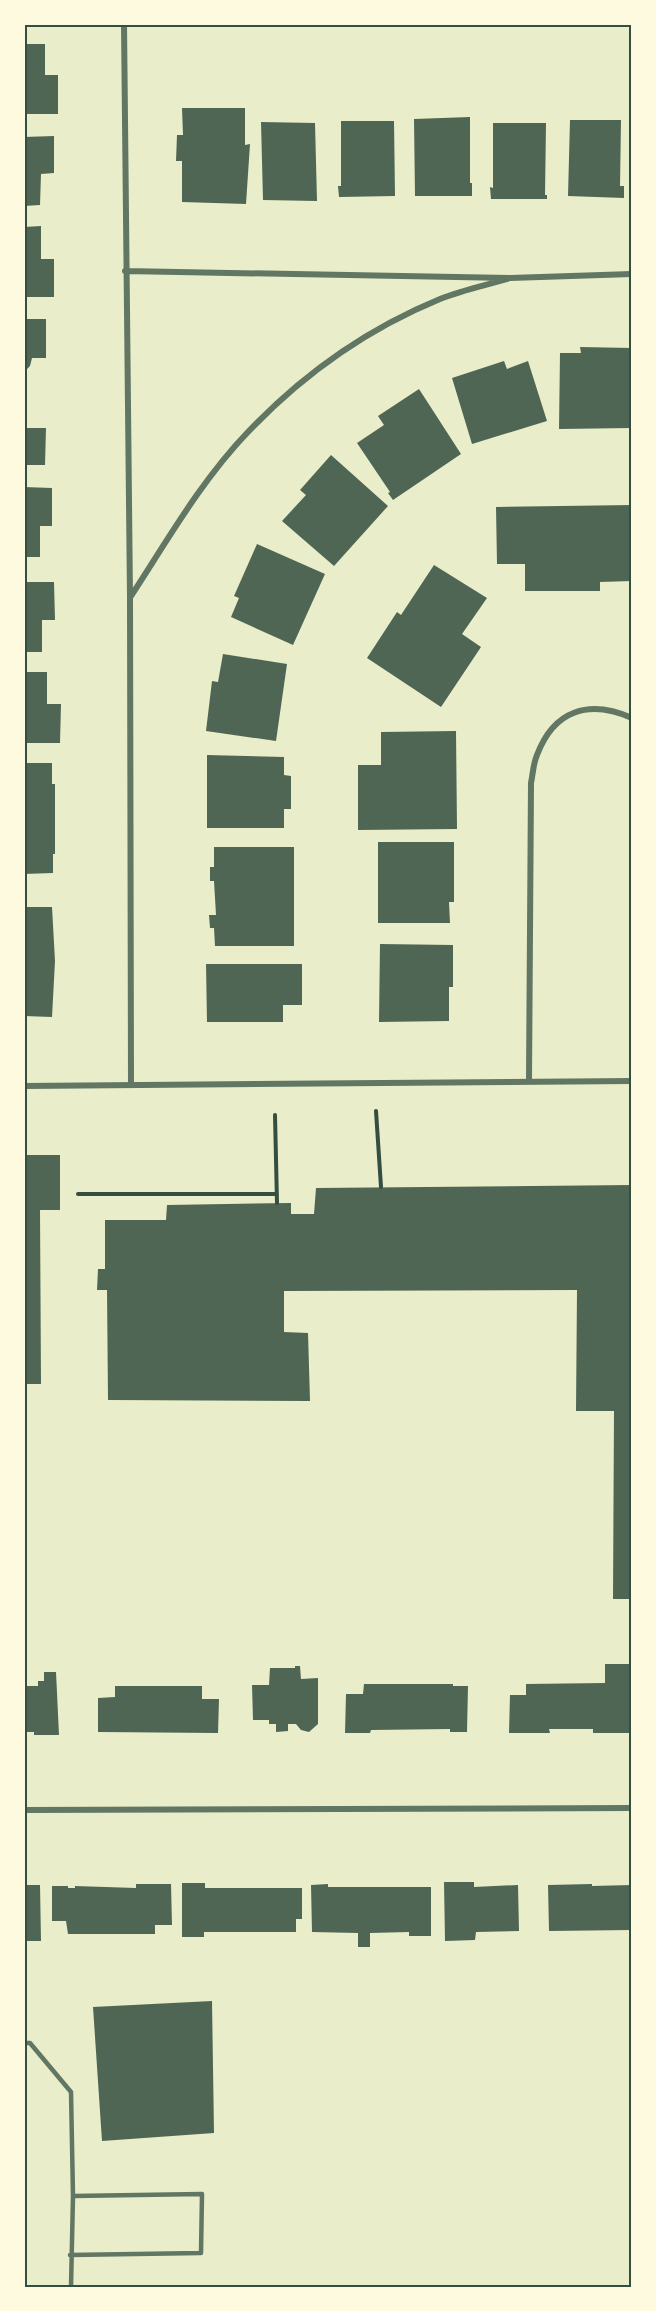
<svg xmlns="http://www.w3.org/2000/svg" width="656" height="2311" font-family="'Source Sans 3',sans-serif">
	<rect width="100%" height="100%" fill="#e9edc9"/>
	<path fill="#4f6655" d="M24 44H45V75H58V114H24Z
		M182 108H245V145L250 144 246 204 182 202V161H176L177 135H183Z
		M470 117V183H472V196H415L414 119Z
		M570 120H621L620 186H624V198L568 196Z
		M341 121H394L395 196 339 197 338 186H341Z
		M261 122 315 123 317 201 263 200Z
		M493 123H546L545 195H547V199H491L490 187 493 188Z
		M54 136V173L41 174 40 205 24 206V137Z
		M41 226V259H54V297H24V227Z
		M24 319H46V358H32L30 366 24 372Z
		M580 347 632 348V428L559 429 560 353H581Z
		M504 361 507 369 528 361 547 421 472 444 452 378Z
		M419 389 461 454 393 500 388 493 390 492 357 443 384 425 378 416Z
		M24 428H46L45 465H24Z
		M331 455 388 506 334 566 282 521 306 495 300 490Z
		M24 487 52 488V526H40V557H24Z
		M632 505V581L600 582V591H525V564H497L496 507Z
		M257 544 325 574 293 645 231 617 239 598 234 596Z
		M434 565 487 598 462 634 481 647 441 707 367 658 397 612 401 615Z
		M24 582H54L55 620H42V652H24Z
		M223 654 287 664 276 741 206 731 212 681 218 682Z
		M24 672H47V704H61L60 743H24Z
		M456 731 457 829 358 830V765H381V732Z
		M207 755 284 757V775L291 776V809H284V828H207Z
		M24 763H52V784H55V854H53V873L24 874Z
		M378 842H454V902H449L450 923H378Z
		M214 847H294V946H215L214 928H210L209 915H216L214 881H210V867H214Z
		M24 907H52L55 961 52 1017 24 1016Z
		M380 944 453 945V987H449V1021L379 1022Z
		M206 964H302V1005H283V1022H207Z
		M24 1155H60V1210H40L41 1384H24Z
		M632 1185V1599H613L614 1411H576L577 1290 284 1291V1332L308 1333 310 1401 108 1400 107 1290H97L98 1269H105V1220H166L167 1205 291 1203V1214H314L316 1188Z
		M605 1664H632V1733H593V1729H549L550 1733H509L510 1695H526V1684L605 1683Z
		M295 1666H300L301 1679 318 1678V1724L309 1732 301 1730 296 1724H288V1731L276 1732V1724H269V1720H253L252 1685H269L270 1668H295Z
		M44 1672H56L59 1735H34V1732H24V1686H38V1681H44Z
		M364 1684H453V1686H468L467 1732H450V1729L371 1730 370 1733H345L346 1694H363Z
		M115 1686H202V1699H219L218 1733 98 1732V1698L115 1697Z
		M444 1882H474V1887L518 1885 519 1931 476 1932 475 1940 445 1941Z
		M182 1883H205V1888H302V1919H296V1932H204V1937H182Z
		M136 1884H171L172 1925H155V1934H68L66 1921H52V1886H68V1888H75V1886L136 1888Z
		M328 1884V1887H431V1936H409V1932L370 1933V1947H358V1933L312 1932 311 1885Z
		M592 1884V1886L632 1885V1930L549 1931 548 1885Z
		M24 1885H40L41 1941H24Z
		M212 2001 214 2133 102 2141 93 2007Z"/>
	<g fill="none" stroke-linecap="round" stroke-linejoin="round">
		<path stroke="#344e41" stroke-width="4" d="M376 1111 381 1187
			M275 1115 277 1203
			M78 1194H277"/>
		<path stroke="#617663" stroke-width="4.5" d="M24 2043H30L71 2092 73 2196 71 2287
			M70 2255 201 2253 202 2194 73 2196"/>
		<path stroke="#617663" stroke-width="6" d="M124 24 130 597 131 1085
			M125 271 510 278 632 274
			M131 596C167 541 201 481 247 433 301 376 367 329 440 299 462 290 487 285 510 278
			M529 1080 531 783C533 774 533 764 537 755 554 710 589 699 632 718
			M24 1086 632 1081
			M24 1810 632 1808"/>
	</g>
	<rect width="656" height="2311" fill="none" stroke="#fefae0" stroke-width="51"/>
	<rect x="26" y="26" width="604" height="2260" fill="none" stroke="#344e41" stroke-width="2"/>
</svg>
